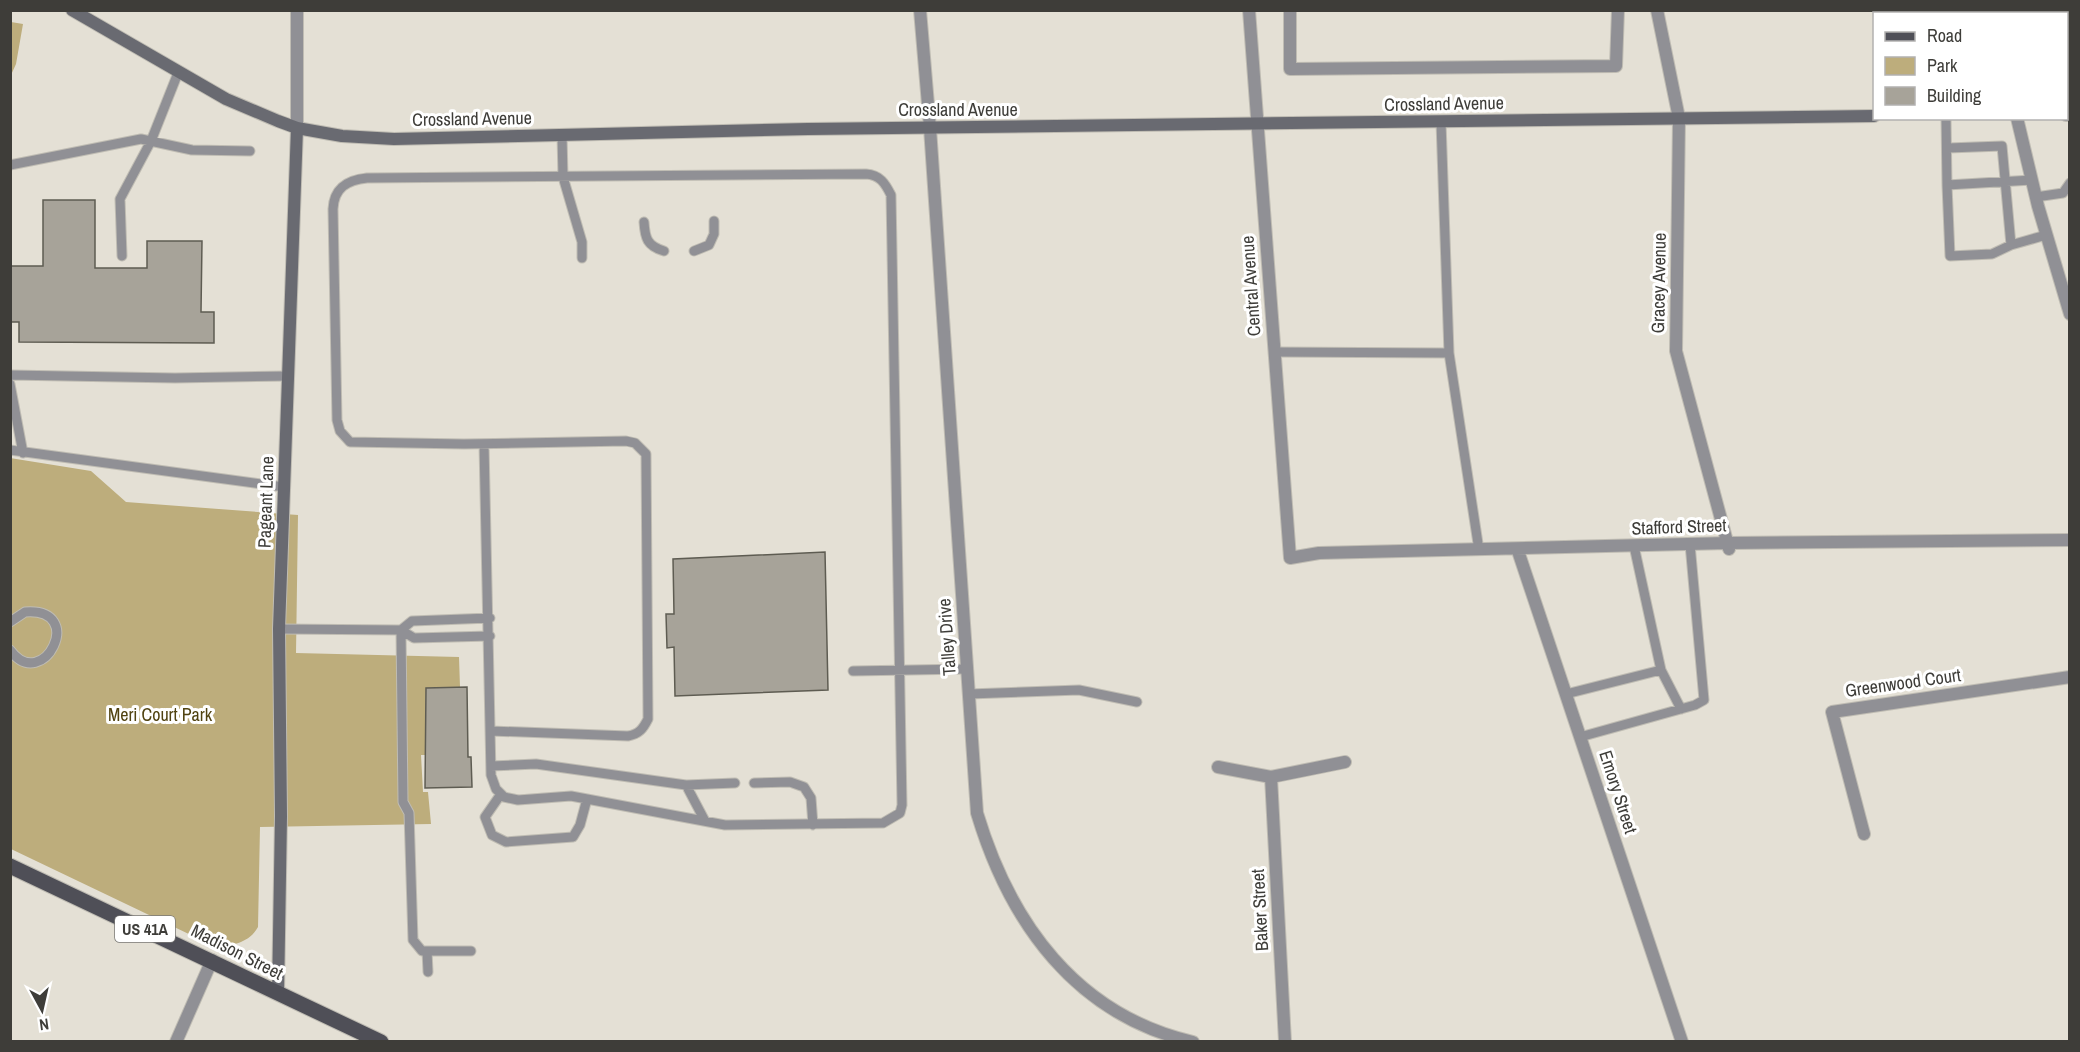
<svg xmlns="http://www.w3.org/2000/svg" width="2080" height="1052" font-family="'Archivo Narrow',sans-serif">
	<rect width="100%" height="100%" fill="#e4e0d5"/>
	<path fill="#bdad7c" d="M11 22 23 24 16 64 11 75Z
		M10 458 91 471 126 502 298 515 296 653 459 657 460 687 426 688 425 755H421L423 792H428L431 824 260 827 258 927C249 943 233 945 216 947L11 849Z"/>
	<path fill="#a7a399" stroke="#5e5c52" stroke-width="1.5" d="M43 200H95V268H147V241H202L201 312H214V343L19 342V322H10V266H43Z
		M825 552 828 690 675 696 674 647 667 648 666 614H674L673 559Z
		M467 687 468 757H471L472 787 425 788 426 688Z"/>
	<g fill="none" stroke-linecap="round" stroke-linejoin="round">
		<g stroke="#bfbcb3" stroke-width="11">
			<path id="service" d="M1946 118 1947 185 2032 180
				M1441 122 1449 353 1479 550
				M562 135 563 177 582 242V258
				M1948 148 2002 146 2011 245 2046 235
				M10 165 141 139 192 150 250 151
				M1947 185 1950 256 1992 254 2011 245
				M2036 197 2063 193 2070 183
				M644 222C645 238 647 246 664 251
				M694 251 709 245 714 234V221
				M122 256 120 199 151 141 178 73
				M1274 352 1449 353
				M10 375 175 378 288 376
				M10 384 23 453
				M484 444 491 775 496 789 504 797 518 800 571 796 725 825 883 823 900 813 902 805 891 195C885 183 880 175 866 174L367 178C347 180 334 188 333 209L337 420 340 431 350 442 464 444 626 441 635 443 646 454 648 719C643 729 639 734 628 736L491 731
				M10 450 284 487
				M10 622 25 612C88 607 43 695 10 650
				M279 629 401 630 414 638 490 636
				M401 630 403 802 409 813 413 940 422 951H471
				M401 630 412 621 490 618
				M1661 670 1681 709
				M853 671 967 669
				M969 694 1079 690 1137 702
				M1566 694 1661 670 1634 546
				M1580 737 1695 705 1704 700 1690 544
				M491 766 536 764 686 785 735 783
				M754 783 790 782 804 787 811 798 813 825
				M686 785 705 821
				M501 794 485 817 492 835 506 842 573 837 580 825 587 799
				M427 951 428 972"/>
		</g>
		<g stroke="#bfbcb3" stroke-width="14">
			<path id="minor" d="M297 10V128
				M1249 10 1290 558 1319 553 1728 543 2070 540
				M1290 10V69L1616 66 1618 10
				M1657 10 1679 118 1676 351 1729 549
				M930 128 977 813C1010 923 1076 1015 1193 1042
				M1519 554 1682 1042
				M1218 767 1271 777 1345 762
				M1271 777 1285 1042
				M1864 834 1832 712 2070 677
				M176 1042 212 960"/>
		</g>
		<g stroke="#bfbcb3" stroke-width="14">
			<path id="tertiary" d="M920 10 930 128
				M2017 118 2038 206 2070 314"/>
		</g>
		<g stroke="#bfbcb3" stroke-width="14">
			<path id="secondary" d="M72 10 226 99 278 121 297 128 342 136 394 139 808 129 1874 116
				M1990 10 1991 14
				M2066 115H2070
				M278 994 281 816 279 629 297 128"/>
		</g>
		<g stroke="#bfbcb3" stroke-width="17">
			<path id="primary" d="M10 866 381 1042"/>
		</g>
		<use href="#service" stroke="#909095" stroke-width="9"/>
		<use href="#minor" stroke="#909095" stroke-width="12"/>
		<use href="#tertiary" stroke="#909095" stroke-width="12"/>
		<use href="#secondary" stroke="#696a71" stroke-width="12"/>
		<use href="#primary" stroke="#4f4f57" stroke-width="15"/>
	</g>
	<g text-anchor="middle" stroke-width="6" stroke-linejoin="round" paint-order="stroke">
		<rect fill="#fff" stroke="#787774" stroke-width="1.5" x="115" y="916" width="60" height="26" rx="4.5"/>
		<g font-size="16" font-weight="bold" fill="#3e3d39">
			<text x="145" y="935">US 41A</text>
		</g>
		<g font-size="18" fill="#3e3d39" stroke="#fff">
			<text transform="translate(1444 104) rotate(-1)" y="6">Crossland Avenue</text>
			<text x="958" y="116">Crossland Avenue</text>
			<text transform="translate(472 119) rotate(-1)" y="6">Crossland Avenue</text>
			<text transform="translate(1659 283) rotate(-89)" y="6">Gracey Avenue</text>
			<text transform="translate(1251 286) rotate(-94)" y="6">Central Avenue</text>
			<text transform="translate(266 502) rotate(-88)" y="6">Pageant Lane</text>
			<text transform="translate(1679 527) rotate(-2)" y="6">Stafford Street</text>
			<text transform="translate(947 637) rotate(-94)" y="6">Talley Drive</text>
			<text transform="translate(1903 683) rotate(-8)" y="6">Greenwood Court</text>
			<text transform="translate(1618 792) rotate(72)" y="6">Emory Street</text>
			<text transform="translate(1260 910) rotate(-93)" y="6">Baker Street</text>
			<text transform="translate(237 952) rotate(27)" y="6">Madison Street</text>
		</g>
		<g font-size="18" fill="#504210" stroke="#fff">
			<text x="160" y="721">Meri Court Park</text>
		</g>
	</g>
	<rect width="2080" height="1052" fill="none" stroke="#3e3d39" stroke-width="24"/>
	<rect x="1873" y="12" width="195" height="108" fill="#ffffff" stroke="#b2b1b0" stroke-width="1.5"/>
	<rect x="1885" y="32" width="30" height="9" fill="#4f4f57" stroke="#b2b1b0" stroke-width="1.5"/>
	<text x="1927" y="42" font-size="18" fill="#3e3d39">Road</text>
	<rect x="1885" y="57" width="30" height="18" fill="#bdad7c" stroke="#b2b1b0" stroke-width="1.5"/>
	<text x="1927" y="72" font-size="18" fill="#3e3d39">Park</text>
	<rect x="1885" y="87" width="30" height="18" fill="#a7a399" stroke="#b2b1b0" stroke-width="1.5"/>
	<text x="1927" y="102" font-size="18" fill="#3e3d39">Building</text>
	<g transform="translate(42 1010) rotate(172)" stroke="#ffffff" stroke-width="4.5" paint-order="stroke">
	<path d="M0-4.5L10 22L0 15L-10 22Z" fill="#3e3d39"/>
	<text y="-9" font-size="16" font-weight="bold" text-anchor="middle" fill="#3e3d39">N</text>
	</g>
</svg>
